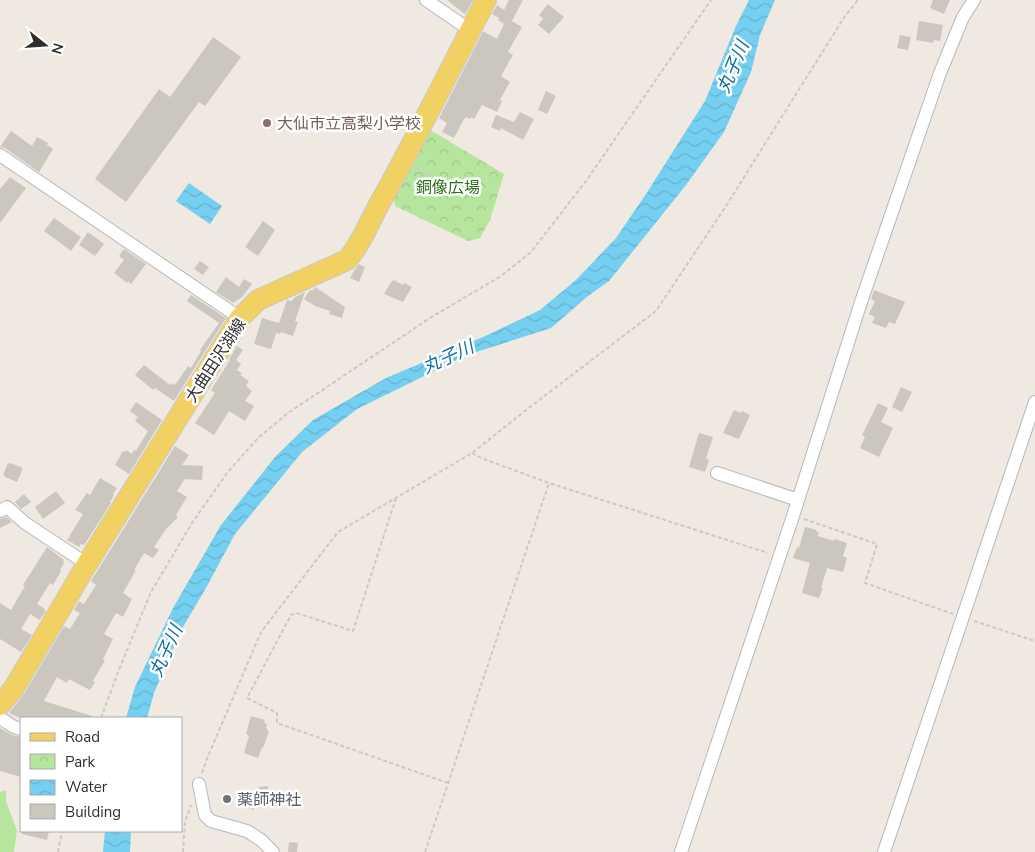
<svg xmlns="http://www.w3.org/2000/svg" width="1035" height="852" font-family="'Nunito Sans','Noto Sans JP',sans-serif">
	<defs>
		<pattern id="park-crowns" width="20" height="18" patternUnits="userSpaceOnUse" patternTransform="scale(1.25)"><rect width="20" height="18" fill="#b6e59e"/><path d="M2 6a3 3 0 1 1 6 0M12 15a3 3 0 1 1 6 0" fill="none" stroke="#9dc588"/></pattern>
		<pattern id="water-waves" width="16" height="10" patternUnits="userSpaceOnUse" patternTransform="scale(1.25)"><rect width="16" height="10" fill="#75cff0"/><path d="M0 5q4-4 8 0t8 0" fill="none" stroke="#66b2ce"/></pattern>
	</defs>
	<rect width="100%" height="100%" fill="#efe9e1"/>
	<path fill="#b6e59e" d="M6 790V801L17 831 14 852H0V792Z"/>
	<path fill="url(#park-crowns)" d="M432 131 504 174 490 220 480 238 468 241 395 206 394 199 425 133Z"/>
	<path fill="url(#water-waves)" d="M749 0H775L760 35 751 72 724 132 686 185 609 281 588 296 551 328 467 355 357 409 302 452 235 534 206 588 180 632 154 693 147 718H126L135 687 173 608 221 525 275 457 313 420 386 378 483 337 540 310 576 280 616 238 646 194 705 101 736 26Z
		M189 183 222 206 210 224 176 201Z
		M105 831H131L130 852H103Z"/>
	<path fill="#cbc7bf" d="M447 0H473L465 14Z
		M509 0H523L512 21 522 27 508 52 513 55 501 76 510 82 500 100 502 101 497 112 482 105 474 119 471 117 470 119 466 117 465 119H464L454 138 442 132 447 123 439 118 483 31 497 39 504 24 498 20 499 18 492 14 497 5 504 10Z
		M933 0H950L944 14 930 8Z
		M548 4 564 17 549 34 538 25 543 19 539 15Z
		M919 21 943 25 940 41 934 40 933 43 916 40Z
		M900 35 911 37 908 50 897 48Z
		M213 37 241 57 205 106 199 102 126 202 95 179 159 89 170 97Z
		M546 91 556 96 547 114 538 110Z
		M520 112 534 119 523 140 501 128 500 131 491 127 496 115 514 122Z
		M11 131 32 146 37 137 48 143 47 145 53 149 39 172 5 148 0 147Z
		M10 177 26 188 0 223V189Z
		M54 218 81 237 71 251 44 231Z
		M263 221 275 230 258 256 245 247Z
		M88 232 104 244 95 256 79 245Z
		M124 249 146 264 131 284 128 281 127 283 114 273 124 260 119 256Z
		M200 261 209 267 203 275 194 269Z
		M359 264 365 267 359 282 350 278 355 269Z
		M226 277 239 287 244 279 252 284 242 297 233 303 216 292Z
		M394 280 403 285 404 283 412 287 403 302 384 294 392 281H393Z
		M315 287 345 307 342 318 329 314 330 311 315 306 304 299 310 290 312 291Z
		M874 290 905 302 895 324 889 322 886 328 872 323 875 317 869 314 875 301 871 299Z
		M305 292 295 321 298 322 293 336 281 332 280 334 276 333 271 349 254 344 262 318 279 323 287 300 292 301 295 297Z
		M191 295 226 318 174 401 155 388 153 390 135 375 144 365 170 385 171 383 175 385 188 366 191 368 201 351 200 350 219 323 187 301Z
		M237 346 243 350 236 360 241 364 237 370 242 373 240 375 249 381 246 386 252 391 245 401 254 406 245 421 229 411 214 435 195 423 215 393 211 390 230 360 229 359Z
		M901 387 912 392 902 412 892 407Z
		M136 402 162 420 129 474 115 465 123 451 125 452 126 450 132 454 134 450 136 451 148 431 135 421 138 417 130 411Z
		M878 403 888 408 881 422 893 428 879 457 860 448 865 437 862 435Z
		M734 410 741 413 742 411 750 415 739 439 723 433Z
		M699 433 713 437 706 458 709 460 705 472 689 467Z
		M175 446 189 455 182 465 203 466 202 480 185 479 177 491 187 497 176 515 178 517 166 529 154 547 159 550 153 558 144 553 134 570H136L123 593 132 599 123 617 116 613 104 634 113 639 103 659 105 660 93 681 95 682 90 690 69 679 67 683 57 677 44 701 92 716V718H20L9 713 24 694 64 626 70 629 80 613 74 610 79 601 84 604 96 585 91 581Z
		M8 463 10 464 11 463 23 468 17 482 5 477V476L3 475Z
		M100 478 117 488 113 494 114 495 110 502 111 503 86 542 84 545 81 544 79 547 67 540 83 514 75 510 87 493 90 495Z
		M56 491 65 503 43 519 35 507Z
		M24 494 31 502 21 509 15 502Z
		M6 517 12 522 0 528V519Z
		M805 527 817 530 816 532H819L818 536 834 541 835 539 847 543 843 556 847 558 843 572 827 568 821 588H823L819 598 802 593 810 563 793 558 797 547 799 548Z
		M47 547 64 560 63 562 64 563 60 570 61 571 53 585 50 583 37 604 45 609 44 610 46 611 41 618 40 620 30 614 21 629 32 635 21 652 0 639V603L11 610 25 586 23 585Z
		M251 716 265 720 264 723 267 724 266 728H267V730L269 731 263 748 262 747 258 758 244 753 249 736 246 734Z
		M0 728 12 735 21 737V777L0 771Z
		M268 786 269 799H259V787Z
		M243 792 258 797 254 810 239 805Z
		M22 831H49L47 840 22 834Z
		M289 842 298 843 297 852H288Z"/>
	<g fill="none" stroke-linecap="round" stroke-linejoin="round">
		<g stroke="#b4b7c1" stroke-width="14">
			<path id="minor" d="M426 0 470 30
				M0 155 240 318
				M717 473 798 500
				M0 511 7 507 25 523 87 564
				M0 718 14 727 21 729
				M199 784 205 815 211 821 247 831 261 840 273 852
				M681 852 793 516 861 302 940 73 963 17 974 0
				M884 852 1035 402"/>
		</g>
		<g stroke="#c9c9c9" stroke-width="22">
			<path id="primary" d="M0 705 14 688 87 564 240 318 258 300 347 260C362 243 370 220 381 201 418 135 451 67 486 0"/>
		</g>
		<path stroke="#c9c9c9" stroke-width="2" stroke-dasharray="4 2.5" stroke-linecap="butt" d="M416 168 453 188
			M472 453 481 458 549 483 768 553
			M396 498 353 631 296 613 291 615 247 698 277 713V723L448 783
			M804 519 877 544 865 583 953 614
			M974 621 1035 641
			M101 718 118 672 151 592 192 523 227 473 258 438 288 413 430 318 501 276 531 252 586 181 711 0
			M202 773 206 761 261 632 338 532 472 453 530 407 656 311 726 206 845 16 858 0
			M58 852 62 831
			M183 852 185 822 191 805
			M425 852 549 483"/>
		<use href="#minor" stroke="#fff" stroke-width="12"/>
		<use href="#primary" stroke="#f2d163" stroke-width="20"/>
	</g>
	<circle fill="#8d6e63" stroke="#fff" stroke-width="2" cx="267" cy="123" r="5"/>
	<circle fill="#6b7280" stroke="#fff" stroke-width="2" cx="227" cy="799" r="5"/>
	<g text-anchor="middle" stroke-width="5" stroke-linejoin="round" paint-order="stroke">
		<g font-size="16" fill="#785e54" stroke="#fff" text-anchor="start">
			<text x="277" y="129">大仙市立高梨小学校</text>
		</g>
		<g font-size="16" fill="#2c6e1b" stroke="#fff">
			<text x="448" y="193">銅像広場</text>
		</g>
		<g font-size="16" fill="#2e2e2e" stroke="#fff">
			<text transform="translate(215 360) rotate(-57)" y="6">大曲田沢湖線</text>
		</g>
		<g font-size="16" fill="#5b616d" stroke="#fff" text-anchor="start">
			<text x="237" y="805">薬師神社</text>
		</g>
		<g font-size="18" font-style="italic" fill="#0d6fa3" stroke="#fff">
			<text transform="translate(733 67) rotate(-67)" y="6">丸子川</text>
			<text transform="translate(448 357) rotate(-25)" y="6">丸子川</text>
			<text transform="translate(166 651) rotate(-66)" y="6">丸子川</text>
		</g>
	</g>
	<rect x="20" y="717" width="162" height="115" fill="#ffffff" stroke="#ababab"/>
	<rect x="30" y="733" width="25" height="8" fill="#f2d163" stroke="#ababab"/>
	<text x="65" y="742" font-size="15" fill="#2e2e2e">Road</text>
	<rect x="30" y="754" width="25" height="15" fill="url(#park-crowns)" stroke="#ababab"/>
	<text x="65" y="767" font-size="15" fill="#2e2e2e">Park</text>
	<rect x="30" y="780" width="25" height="15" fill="url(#water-waves)" stroke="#ababab"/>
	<text x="65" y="792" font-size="15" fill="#2e2e2e">Water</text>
	<rect x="30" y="804" width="25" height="15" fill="#cbc7bf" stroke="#ababab"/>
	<text x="65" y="817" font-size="15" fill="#2e2e2e">Building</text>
	<g transform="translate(45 45) rotate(107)" stroke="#ffffff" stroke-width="4" paint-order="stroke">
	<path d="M0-4L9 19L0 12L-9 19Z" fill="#2e2e2e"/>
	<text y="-8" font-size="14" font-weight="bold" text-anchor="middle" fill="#2e2e2e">N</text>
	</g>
</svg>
